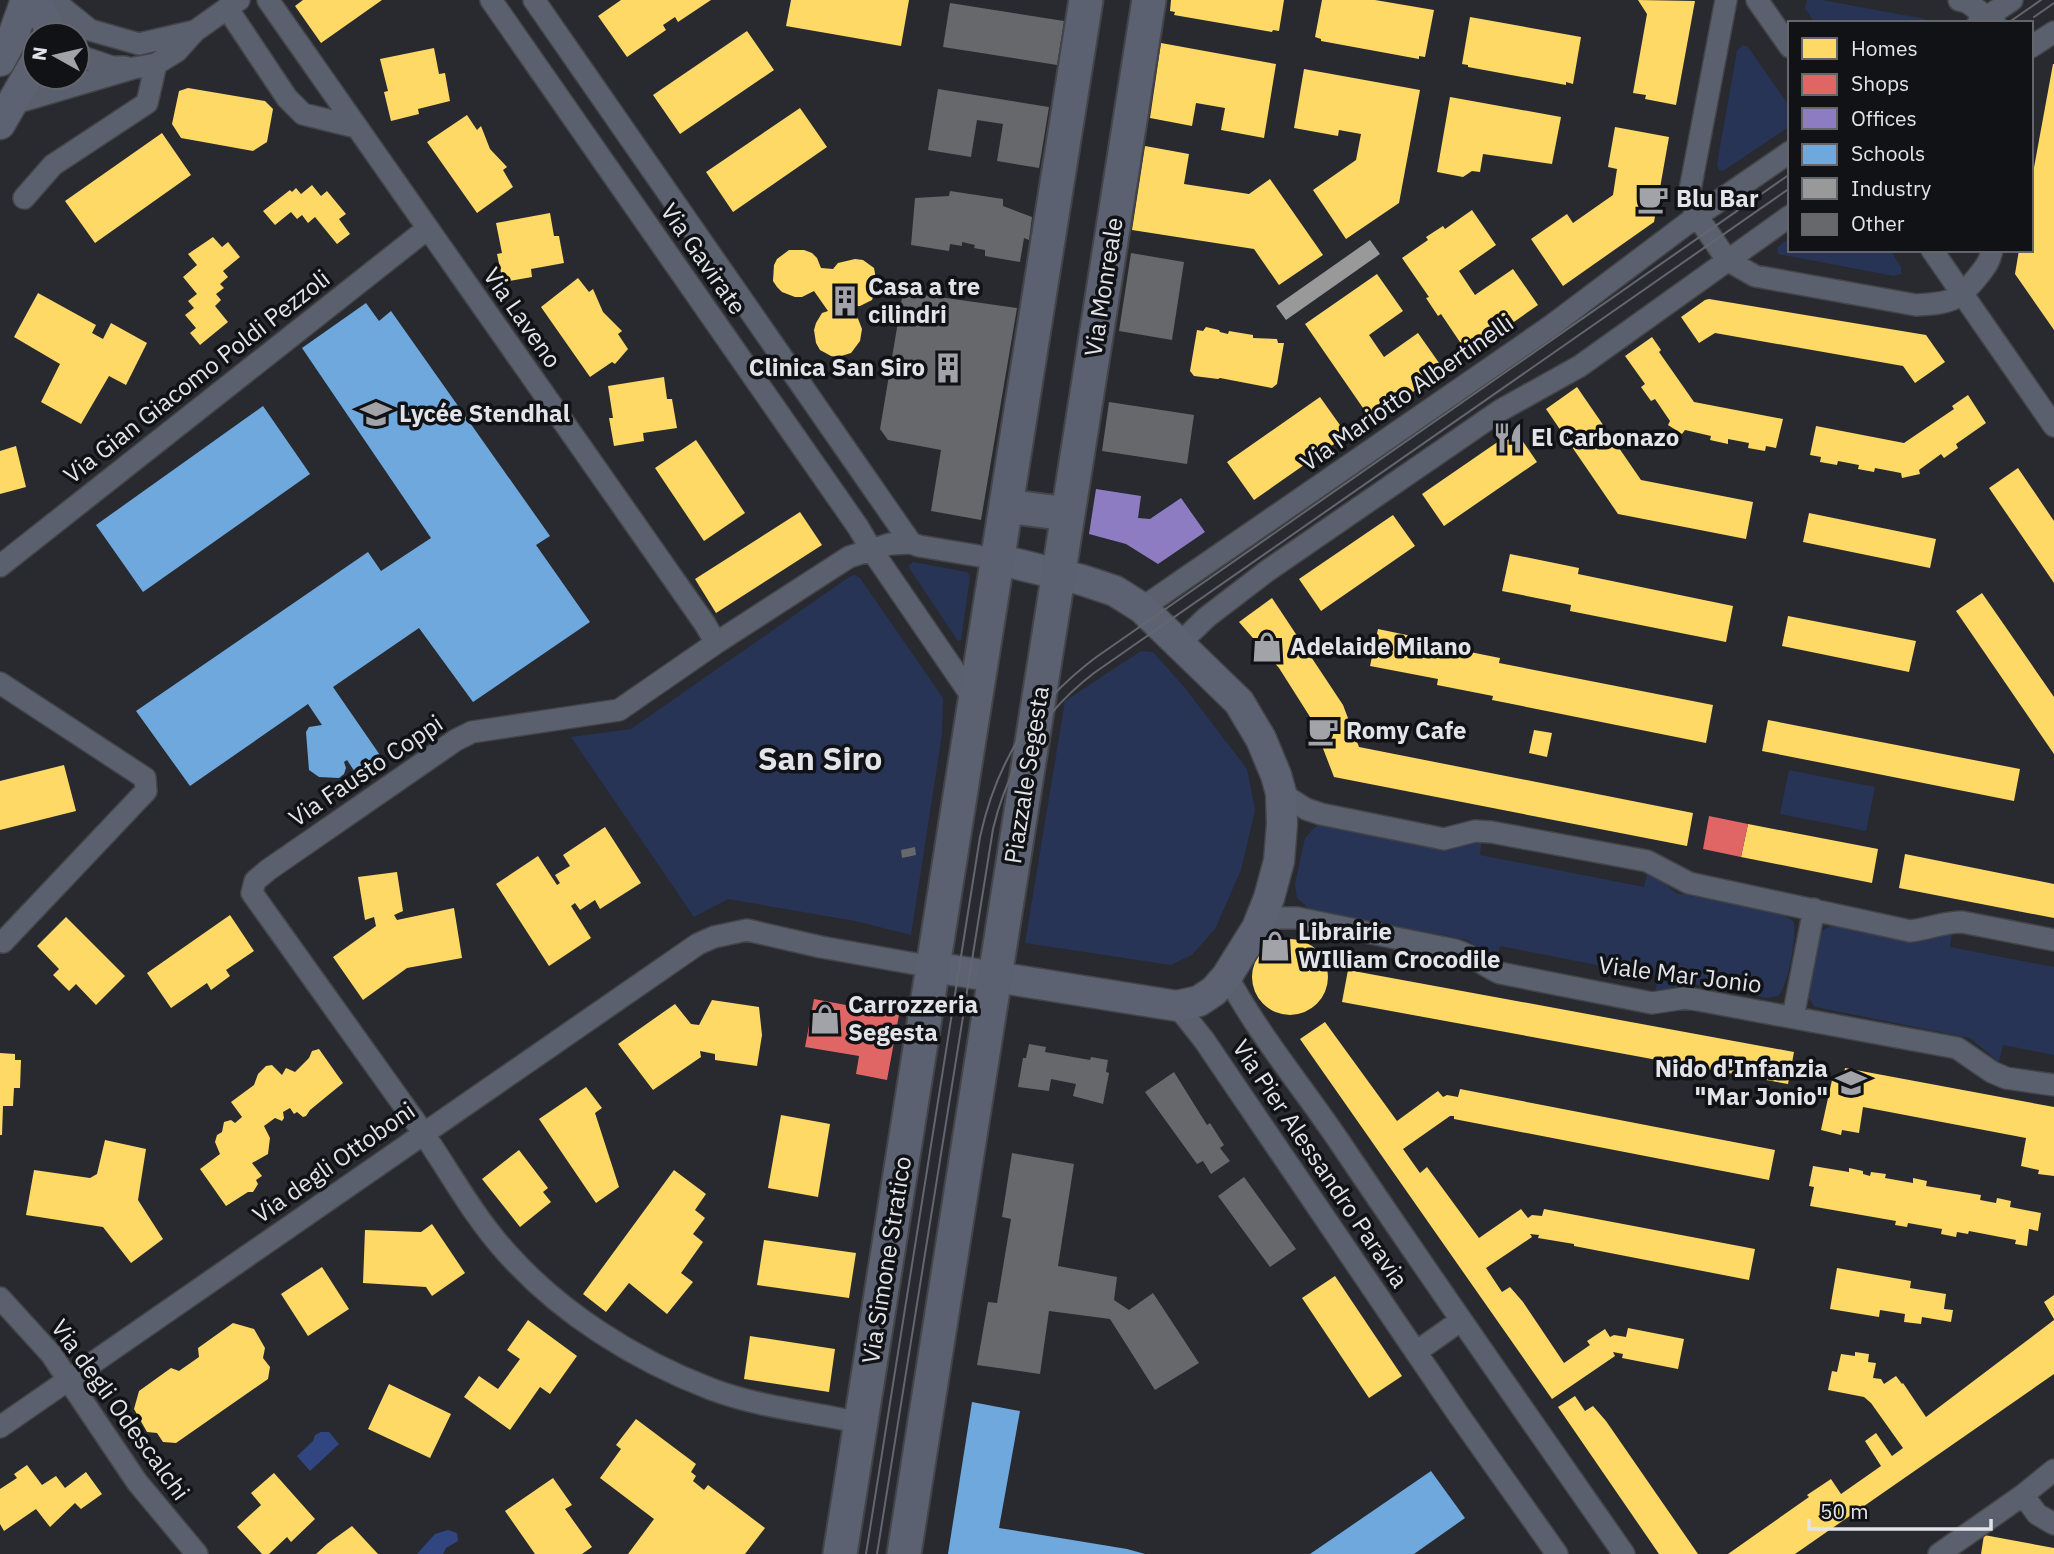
<svg xmlns="http://www.w3.org/2000/svg" width="2054" height="1554" font-family="'IBM Plex Sans',sans-serif">
	<rect width="100%" height="100%" fill="#282a2f"/>
	<path fill="#273455" d="M1807 0H1822L1925 19 1929 23H1815L1805 8Z
		M1742 45 1748 47 1790 107V126L1723 171 1719 170 1717 164 1737 51Z
		M1790 237V250H1890L1901 267V274L1894 276 1778 254 1777 248Z
		M913 562 967 572 970 577 961 640 958 641 908 566Z
		M855 575 860 578 943 698 942 734 911 935 855 921 728 899 694 917 571 737 631 729 849 577Z
		M1141 651 1153 652 1185 688 1247 769 1255 810 1241 870 1215 929 1192 955 1171 965 1025 943 1065 701Z
		M1789 770 1875 787 1866 831 1780 814Z
		M1319 825 1482 837 1480 855 1644 887 1648 870 1676 893 1782 914 1793 921C1798 932 1788 988 1778 996L1767 998 1689 983 1655 993 1658 977 1500 946 1496 963 1468 940 1309 909 1297 898 1295 884 1305 838 1313 829Z
		M1832 925 1919 941 1952 930 1950 947 2054 967V1055L2003 1045 1999 1062 1970 1038 1815 1007 1808 997 1817 938 1820 932Z"/>
	<path fill="#314581" d="M321 1432H329L339 1444 310 1471 297 1456 313 1441 315 1435Z
		M448 1530 457 1533 458 1541 446 1548 443 1554H417L435 1534Z"/>
	<path fill="#ffd966" d="M303 0H382L321 43 295 6Z
		M621 0H711L678 22 675 17 663 25 666 30 627 57 598 16Z
		M791 0H909L901 46 786 26Z
		M1171 0H1284L1279 31 1273 30 1272 32 1174 15 1175 12 1170 11Z
		M1322 0H1375L1434 10 1425 57 1419 56V59L1321 41V39L1315 37Z
		M1638 0 1695 1 1676 105 1645 99 1646 95 1633 93 1647 14Z
		M1470 17 1581 37 1573 84 1566 82V85L1468 67V65L1462 64Z
		M747 31 774 70 680 134 653 95Z
		M1161 43 1276 64 1264 138 1221 130 1225 108 1196 103 1192 126 1150 118Z
		M434 48 439 74 445 73 450 101 418 109 419 114 391 121 384 92 388 91 380 59Z
		M2053 64H2054V330L2015 274 2019 250H2031V184Z
		M1304 69 1420 90 1399 203 1346 239 1313 190 1356 160 1361 134 1339 130 1338 136 1294 128Z
		M188 88 265 101 273 109 267 142 253 151 181 138 172 124 179 91Z
		M1450 97 1561 117 1552 164 1483 154 1480 172 1472 171 1463 177 1437 172Z
		M800 108 827 147 733 212 706 172Z
		M467 115 477 130 481 126 490 149 507 167 503 170 513 187 477 213 427 142Z
		M1615 127 1669 137 1654 222 1563 286 1531 239 1567 214 1573 223 1613 195 1617 169 1608 167Z
		M162 133 191 175 95 243 65 201Z
		M1145 146 1189 154 1184 184 1249 194 1270 179 1323 255 1279 285 1254 249 1132 230Z
		M312 185 321 196 327 191 346 214 339 219 350 234 337 244 315 217 308 223 302 215 297 219 291 212 275 225 263 211 290 190 292 192 296 188 301 194Z
		M1472 210 1496 245 1459 271 1475 295 1513 269 1538 305 1468 354 1441 314 1438 316 1426 298 1429 297 1402 258 1428 240 1426 237 1443 226 1445 229Z
		M550 213 554 236H559L564 263 531 269 532 277 503 282 497 254 502 253 496 223Z
		M213 237 222 247 228 242 240 257 223 271 228 277 220 284 224 288 216 294 221 300 215 306 228 322 200 345 190 333 196 328 185 315 194 308 188 301 197 294 183 277 197 265 188 254Z
		M789 250H804L812 253 817 258 821 268 833 269 838 263 855 259 863 260 874 268 877 285 872 300 860 306 846 307V309L857 316 862 329 860 341 851 353 838 357 831 356 820 350 816 343 814 330 816 323 822 313 828 311 814 291 802 297H795L782 292 777 287 773 281 774 265 777 259Z
		M1377 274 1403 311 1369 335 1384 357 1418 333 1444 370 1372 421 1305 324Z
		M578 278 589 292 593 289 603 312 622 331 618 334 628 349 615 364 612 362 590 377 541 307Z
		M38 293 96 325 92 333 103 339 111 323 147 343 126 385 109 376 81 424 41 402 60 364 14 337Z
		M1709 299 1926 335 1945 362 1915 383 1903 366 1715 333 1699 343 1681 317 1705 300Z
		M1206 327 1219 330 1220 332 1228 334 1229 331 1253 335V338L1277 339 1278 343H1284L1277 384 1272 388 1220 378 1218 379 1194 376 1190 371 1197 330 1203 331Z
		M1652 337 1661 350 1659 352 1694 402 1783 419 1776 448 1766 446 1765 451 1748 448 1749 443 1728 439V444L1710 440 1711 436 1685 430 1682 434 1668 425 1670 421 1655 399 1651 401 1641 387 1645 384 1625 356Z
		M664 377 667 399H672L677 428 643 433 644 441 614 446 609 418H613L608 386Z
		M1577 387 1641 480 1753 502 1746 539 1618 514 1546 409Z
		M1968 395 1986 423 1956 444 1958 448 1944 458 1941 454 1919 470 1920 474 1902 478 1901 473 1875 468 1874 472 1858 469 1859 465 1838 461 1837 465 1820 462 1821 457 1810 455 1816 426 1904 443 1954 409 1952 406Z
		M1320 397 1347 435 1254 500 1227 462Z
		M1515 430 1537 462 1444 526 1422 494Z
		M696 440 745 513 704 541 655 468Z
		M16 446 26 487 0 494V451Z
		M2018 468 2054 521V583L1989 488Z
		M800 512 822 545 716 613 695 579Z
		M1809 513 1936 539 1930 568 1803 542Z
		M1393 515 1415 546 1321 611 1299 579Z
		M1510 554 1579 568 1578 574 1733 606 1726 642 1570 611 1571 605 1502 591Z
		M1982 593 2054 697V754L1956 611Z
		M1272 598 1343 705 1359 747 1693 813 1687 846 1334 777 1312 720 1279 668 1239 622Z
		M1788 616 1916 641 1909 672 1782 646Z
		M1378 629 1445 643V647L1500 658 1499 663 1713 705 1706 743 1492 700 1493 696 1437 685 1438 679 1370 666Z
		M1768 720 2020 769 2014 801 1762 751Z
		M1534 730 1552 733 1547 757 1529 753Z
		M64 765 76 811 0 830V781Z
		M1748 824 1878 849 1872 883 1741 857Z
		M605 827 641 883 600 909 595 900 580 910 575 903 571 906 591 938 549 966 496 884 538 856 557 885 560 883 555 875 570 866 563 855Z
		M1905 854 2054 884V918L1899 888Z
		M397 872 403 911 394 915 397 920 454 908 462 958 407 968 363 1000 333 957 376 926 374 917 365 920 358 877Z
		M230 915 254 951 226 970 230 976 211 990 207 983 171 1008 147 973Z
		M66 917 125 976 96 1005 76 984 69 991 53 975 59 969 37 946Z
		M1252 977a38 38 0 1 1 76 0a38 38 0 1 1-76 0Z
		M1348 970 1794 1052 1788 1084 1342 1002Z
		M712 1000 759 1007 762 1035 757 1066 715 1060V1054L700 1051 701 1057 653 1090 618 1044 675 1004 691 1024 699 1025Z
		M1325 1022 1397 1121 1438 1091 1443 1097 1447 1095 1458 1097 1460 1089 1775 1150 1769 1180 1454 1119V1116H1450L1403 1149 1420 1173 1427 1167 1479 1238 1521 1209 1528 1218 1532 1215 1542 1216 1544 1209 1755 1249 1749 1280 1574 1246V1244L1538 1238 1539 1235 1530 1234 1532 1237 1486 1268 1502 1292 1510 1287 1523 1302 1564 1363 1590 1345 1587 1341 1605 1329 1610 1337 1614 1335 1626 1337 1628 1328 1684 1339 1678 1369 1622 1358 1623 1354 1613 1352 1615 1356 1552 1399 1300 1039Z
		M319 1049 343 1083 310 1110 306 1116 303 1117 297 1112 294 1114 290 1108 283 1112 284 1118 282 1121 275 1118 264 1126 270 1138 268 1154 252 1163 262 1176 256 1180 258 1184 253 1192H248L226 1206 200 1169 220 1154 215 1142 217 1135 222 1132 224 1122 231 1120 235 1123 242 1117 231 1102 254 1085 258 1074 266 1066 272 1065 282 1075 286 1068 295 1072 309 1058 312 1051Z
		M0 1053 15 1054V1060H21L20 1088H14L13 1106H3L2 1135H0Z
		M1845 1068 2054 1107V1176L2038 1174 2039 1170 2021 1166 2026 1138 1863 1107 1859 1133 1842 1130 1841 1135 1821 1130 1832 1080 1842 1083Z
		M586 1087 602 1108 595 1113 619 1187 596 1203 539 1119Z
		M781 1115 830 1124 818 1197 768 1188Z
		M105 1140 146 1149 138 1200 163 1239 131 1263 103 1227 26 1215 34 1170 90 1178 97 1174Z
		M519 1150 548 1188 543 1192 551 1202 520 1227 482 1179Z
		M1813 1166 1849 1172V1168L1863 1171V1174L1870 1176 1871 1172 1886 1174 1885 1178 1913 1183V1178L1927 1181 1926 1186 1981 1195 1980 1200 1996 1203 1997 1198 2011 1201 2010 1207 2041 1213 2038 1231 2029 1229 2027 1246 2015 1244 2016 1240 1969 1231 1968 1234 1957 1232 1956 1237 1941 1234 1942 1229 1908 1223 1907 1227 1895 1225 1896 1221 1810 1206 1814 1187 1809 1186Z
		M674 1170 706 1194 695 1210 705 1218 693 1234 703 1242 681 1273 693 1282 667 1314 629 1283 606 1312 583 1294Z
		M432 1224 465 1273 432 1296 426 1287 363 1283 365 1230 421 1232Z
		M764 1240 856 1253 849 1298 757 1285Z
		M322 1267 349 1309 308 1336 281 1294Z
		M1837 1268 1911 1281 1910 1288 1946 1294 1944 1309 1953 1310 1951 1322 1922 1317 1921 1324 1904 1322 1905 1314 1880 1310 1879 1317 1830 1309Z
		M1335 1276 1402 1376 1369 1398 1302 1298Z
		M2054 1295V1319L2044 1302Z
		M528 1320 577 1356 550 1394 540 1387 510 1430 464 1397 479 1376 498 1389 520 1359 507 1350Z
		M2054 1320V1374L1795 1554H1728L1809 1497 1807 1495 1831 1479 1841 1494 1881 1466 1865 1441 1876 1433 1892 1456 1903 1448 1871 1403 1864 1397 1828 1390 1832 1371 1837 1372 1841 1354 1855 1356V1352L1869 1354 1868 1362 1876 1363 1873 1378 1881 1379 1884 1384 1896 1376 1902 1384 1903 1383 1926 1417Z
		M233 1323 254 1329 265 1348 263 1358 270 1367 268 1379 176 1443 163 1442 157 1433 147 1432 134 1409 139 1391 171 1368 179 1371 199 1357 198 1348Z
		M750 1336 835 1349 829 1392 744 1379Z
		M389 1384 451 1414 430 1458 368 1429Z
		M1575 1396 1585 1411 1593 1406 1606 1421 1698 1554H1659L1558 1407Z
		M636 1419 696 1464 691 1472 696 1476 693 1481 704 1490 708 1485 765 1528 745 1554H628L654 1519 600 1478 621 1449 616 1445Z
		M27 1465 42 1485 56 1476 65 1488 86 1472 102 1494 81 1509 75 1503 50 1527 36 1509 4 1531 0 1524V1489L17 1478 14 1474Z
		M274 1473 315 1519 291 1542 287 1537 269 1554H262L237 1527 261 1505 251 1493Z
		M553 1478 572 1505 565 1509 592 1547 582 1554H535L505 1511Z
		M352 1526 378 1554H316L327 1544Z
		M1984 1535 2054 1548V1554H1981Z"/>
	<path fill="#e06666" d="M1709 816 1748 824 1741 857 1703 849Z
		M814 999 899 1015 887 1080 856 1074 859 1056 805 1047Z"/>
	<path fill="#8e7cc3" d="M1096 489 1141 496 1138 518 1150 519 1181 498 1205 532 1158 564 1126 544 1089 534Z"/>
	<path fill="#6fa8dc" d="M366 303 379 321 391 311 550 536 536 545 590 622 473 702 419 628 333 687 382 758 357 775 347 760 344 762 346 768 344 774 339 778 319 777 309 770 306 732 309 727 322 725 308 704 190 786 136 711 368 552 381 571 431 538 302 348Z
		M263 406 310 474 143 592 96 525Z
		M972 1402 1020 1411 999 1528 1127 1549 1145 1554H948Z
		M1431 1471 1465 1518 1414 1554H1310Z"/>
	<path fill="#999" d="M1370 240 1380 254 1286 320 1276 306Z"/>
	<path fill="#66686c" d="M950 3 1064 21 1057 65 943 47Z
		M938 89 1049 107 1039 168 997 161 1003 124 977 120 971 157 928 150Z
		M950 191 1003 199V206L1032 217 1029 240 1024 238 1020 262 985 256V250L974 248 975 245 962 242V246L950 244 949 251 911 245 915 198 949 196Z
		M1131 253 1184 262 1172 340 1119 331Z
		M903 292 1017 308 981 520 931 511 941 450 888 440 880 429Z
		M1109 402 1194 415 1187 464 1102 451Z
		M915 847 916 855 902 858 901 850Z
		M1029 1044 1046 1047 1045 1052 1090 1060 1091 1057 1108 1060 1106 1072 1109 1073 1103 1104 1073 1096 1076 1084 1051 1079 1049 1091 1018 1087 1023 1058H1026Z
		M1174 1072 1207 1125 1210 1123 1224 1145 1220 1148 1230 1161 1211 1174 1203 1161 1197 1164 1145 1092Z
		M1012 1153 1074 1164 1058 1266 1117 1277 1114 1300 1129 1310 1153 1293 1199 1363 1155 1390 1110 1319 1049 1311 1040 1374 977 1365 988 1302 997 1303 1011 1219 1002 1217Z
		M1244 1177 1296 1249 1270 1267 1218 1196Z"/>
	<g fill="none" stroke-linecap="round" stroke-linejoin="round">
		<g stroke="#434548" stroke-width="24">
			<path id="street" d="M268 0 705 624 716 643
				M491 0 858 527 871 549 975 701
				M534 0 911 543
				M1726 0 1690 190 1691 200 1697 216 1727 260 1755 276 1916 305C1950 303 1958 302 1979 275 1986 266 1990 261 1992 250
				M1757 0 1790 47
				M1959 0 1967 2 1995 23
				M59 5 90 30 139 44 195 31
				M227 8 287 98 303 114 356 127
				M1978 23 2012 0
				M2031 47 2054 32
				M77 55 112 67H125
				M12 104 134 68 156 64 177 51 195 31 239 0
				M24 198 53 165 147 103 156 64
				M1932 250 2054 426
				M0 566 427 229
				M1142 608 1551 326 1697 216 1790 152
				M1180 643 1207 617 1267 571 1501 410 1580 366 1790 216
				M0 683 145 778 146 791 3 942
				M1281 793 1306 809 1321 814 1444 839 1475 831 1491 832 1647 861 1689 883 1910 931C1928 929 1944 922 1962 922L2054 940
				M1257 928 1278 918H1297L1455 950C1475 956 1482 965 1500 973L1652 1003 1685 998 1698 1000 1957 1048 1992 1072 2006 1078 2054 1085
				M1227 976C1260 1037 1305 1090 1343 1147 1435 1284 1530 1419 1624 1554
				M1177 1006 1204 1040 1458 1414 1557 1554
				M1793 1017 1814 909
				M0 1298 51 1354 137 1482 197 1554
				M1416 1352 1460 1321
				M861 1423C812 1412 758 1407 711 1389 635 1360 560 1313 506 1252 469 1211 444 1161 412 1117 359 1042 305 968 252 893L255 881 268 870 456 740 472 732 619 710 716 643 849 557 890 544 911 543 919 546 997 559
				M0 1427 698 944 714 937 747 930 821 947 933 967
				M2023 1495 2037 1514 2054 1524
				M1939 1554 2023 1495 2054 1470"/>
		</g>
		<g stroke="#434548" stroke-width="33">
			<path id="secondary" d="M34 0 52 32
				M0 61 13 36 26 0
				M0 124 35 63
				M933 967 1177 1006 1199 1001 1214 991 1227 976 1257 928 1269 898 1279 861 1282 824 1281 793 1276 775 1261 739 1239 702 1142 608 1115 591 1082 580 997 559"/>
		</g>
		<g stroke="#434548" stroke-width="37">
			<path id="primary" d="M1006 506 1068 514
				M840 1554 1086 0
				M904 1554 1149 0"/>
		</g>
		<use href="#street" stroke="#5b606f" stroke-width="21"/>
		<use href="#secondary" stroke="#5d6272" stroke-width="30"/>
		<use href="#primary" stroke="#5b6170" stroke-width="33"/>
		<path stroke="#64666f" stroke-width="2" d="M2034 17 2054 3
			M2008 23 2041 0
			M866 1554 980 837C997 760 1032 706 1095 658L1790 174
			M877 1554 993 829C1008 766 1042 713 1094 673L1790 188"/>
	</g>
	<defs>
		<g id="cafe-bare" transform="scale(2.415)"><path d="M-5.5-4.5H6V0H3Q3 3.5 0 3.5H-2.5Q-5.5 3.5-5.5 0ZM3-3.2v2h1.7v-2ZM-6 4.5H4V6H-6Z" fill="#a1a3a9" stroke="#101216" stroke-width="2.5" paint-order="stroke"/></g>
		<g id="building-bare" transform="scale(2.415)"><path d="M-4-6H4V6H1V3H-1V6H-4ZM-2.5-4.3h1.7v1.8h-1.7ZM.8-4.3h1.7v1.8H.8ZM-2.5-1h1.7V.8h-1.7ZM.8-1h1.7V.8H.8Z" fill="#a1a3a9" stroke="#101216" stroke-width="2.5" paint-order="stroke"/></g>
		<g id="school-bare" transform="scale(2.415)"><path d="M0-5L7-2L0 1L-7-2ZM-4 1L0 2.5L4 1V4Q0 6-4 4Z" fill="#a1a3a9" stroke="#101216" stroke-width="2.5" paint-order="stroke"/></g>
		<g id="restaurant-bare" transform="scale(2.415)"><path d="M-5-6h1v4h1v-4h1v4h1v-4h1v5L-1.5 .5V6h-2V.5L-5-1ZM5-6V6H3V1.5H1.5Q1.5-4 5-6Z" fill="#a1a3a9" stroke="#101216" stroke-width="2.5" paint-order="stroke"/></g>
		<g id="shop-bare" transform="scale(2.415)"><path d="M-5-2.5h2.3a2.7 3.5 0 0 1 5.4 0H5L5.5 6h-11ZM-1.5-2.5h3a1.5 2.3 0 0 0-3 0Z" fill="#a1a3a9" stroke="#101216" stroke-width="2.5" paint-order="stroke"/></g>
	</defs>
	<g fill-rule="evenodd">
		<use href="#cafe-bare" x="1653" y="199"/>
		<use href="#building-bare" x="845" y="301"/>
		<use href="#building-bare" x="948" y="368"/>
		<use href="#school-bare" x="376" y="414"/>
		<use href="#restaurant-bare" x="1508" y="438"/>
		<use href="#shop-bare" x="1267" y="647"/>
		<use href="#cafe-bare" x="1323" y="731"/>
		<use href="#shop-bare" x="1275" y="946"/>
		<use href="#shop-bare" x="825" y="1019"/>
		<use href="#school-bare" x="1851" y="1083"/>
	</g>
	<g text-anchor="middle" stroke-width="7" stroke-linejoin="round" paint-order="stroke">
		<g font-size="24" font-weight="bold" fill="#e2e4ea" stroke="#101216" text-anchor="start">
			<text x="1676" y="207">Blu Bar</text>
			<text x="868" y="295">Casa a tre<tspan x="868" dy="28">cilindri</tspan></text>
			<text x="925" y="376" text-anchor="end">Clinica San Siro</text>
			<text x="399" y="422">Lycée Stendhal</text>
			<text x="1531" y="446">El Carbonazo</text>
			<text x="1290" y="655">Adelaide Milano</text>
			<text x="1346" y="739">Romy Cafe</text>
			<text x="1298" y="940">Librairie<tspan x="1298" dy="28">WIlliam Crocodile</tspan></text>
			<text x="848" y="1013">Carrozzeria<tspan x="848" dy="28">Segesta</tspan></text>
			<text x="1828" y="1077" text-anchor="end">Nido d'Infanzia<tspan x="1828" dy="28">"Mar Jonio"</tspan></text>
		</g>
		<g font-size="24" fill="#e2e4ea" stroke="#101216">
			<text transform="translate(703 259) rotate(55)" y="8">Via Gavirate</text>
			<text transform="translate(1104 287) rotate(-81)" y="8">Via Monreale</text>
			<text transform="translate(522 318) rotate(55)" y="8">Via Laveno</text>
			<text transform="translate(197 377) rotate(-38)" y="8">Via Gian Giacomo Poldi Pezzoli</text>
			<text transform="translate(1407 393) rotate(-35)" y="8">Via Mariotto Albertinelli</text>
			<text transform="translate(366 771) rotate(-34)" y="8">Via Fausto Coppi</text>
			<text transform="translate(1027 775) rotate(-81)" y="8">Piazzale Segesta</text>
			<text transform="translate(1680 975) rotate(7)" y="8">Viale Mar Jonio</text>
			<text transform="translate(334 1163) rotate(-35)" y="8">Via degli Ottoboni</text>
			<text transform="translate(1320 1164) rotate(56)" y="8">Via Pier Alessandro Paravia</text>
			<text transform="translate(887 1260) rotate(-81)" y="8">Via Simone Stratico</text>
			<text transform="translate(120 1410) rotate(54)" y="8">Via degli Odescalchi</text>
		</g>
		<g font-size="32" font-weight="bold" fill="#e2e4ea" stroke="#101216">
			<text x="820" y="770">San Siro</text>
		</g>
	</g>
	<rect x="1788" y="21" width="245" height="231" fill="#101216" stroke="#64666b" stroke-width="2"/>
	<rect x="1802" y="38" width="35" height="21" fill="#ffd966" stroke="#64666b" stroke-width="2"/>
	<text x="1851" y="56" font-size="21" fill="#e2e4ea">Homes</text>
	<rect x="1802" y="74" width="35" height="21" fill="#e06666" stroke="#64666b" stroke-width="2"/>
	<text x="1851" y="91" font-size="21" fill="#e2e4ea">Shops</text>
	<rect x="1802" y="108" width="35" height="21" fill="#8e7cc3" stroke="#64666b" stroke-width="2"/>
	<text x="1851" y="126" font-size="21" fill="#e2e4ea">Offices</text>
	<rect x="1802" y="144" width="35" height="21" fill="#6fa8dc" stroke="#64666b" stroke-width="2"/>
	<text x="1851" y="161" font-size="21" fill="#e2e4ea">Schools</text>
	<rect x="1802" y="178" width="35" height="21" fill="#999999" stroke="#64666b" stroke-width="2"/>
	<text x="1851" y="196" font-size="21" fill="#e2e4ea">Industry</text>
	<rect x="1802" y="214" width="35" height="21" fill="#66686c" stroke="#64666b" stroke-width="2"/>
	<text x="1851" y="231" font-size="21" fill="#e2e4ea">Other</text>
	<g transform="translate(56 56) rotate(278)"><circle r="33" fill="#101216" stroke="#64666b" stroke-width="2"/>
	<path d="M0-5L12 26L0 18L-12 26Z" fill="#a1a3a9"/>
	<text y="-10" font-size="19" font-weight="bold" text-anchor="middle" fill="#e2e4ea">N</text>
	</g>
	<path d="M1809 1519v10h182v-10" fill="none" stroke="#e2e4ea" stroke-width="3.5"/>
	<text x="1820" y="1519" font-size="21" fill="#e2e4ea" stroke="#101216" stroke-width="5" paint-order="stroke">50 m</text>
</svg>
